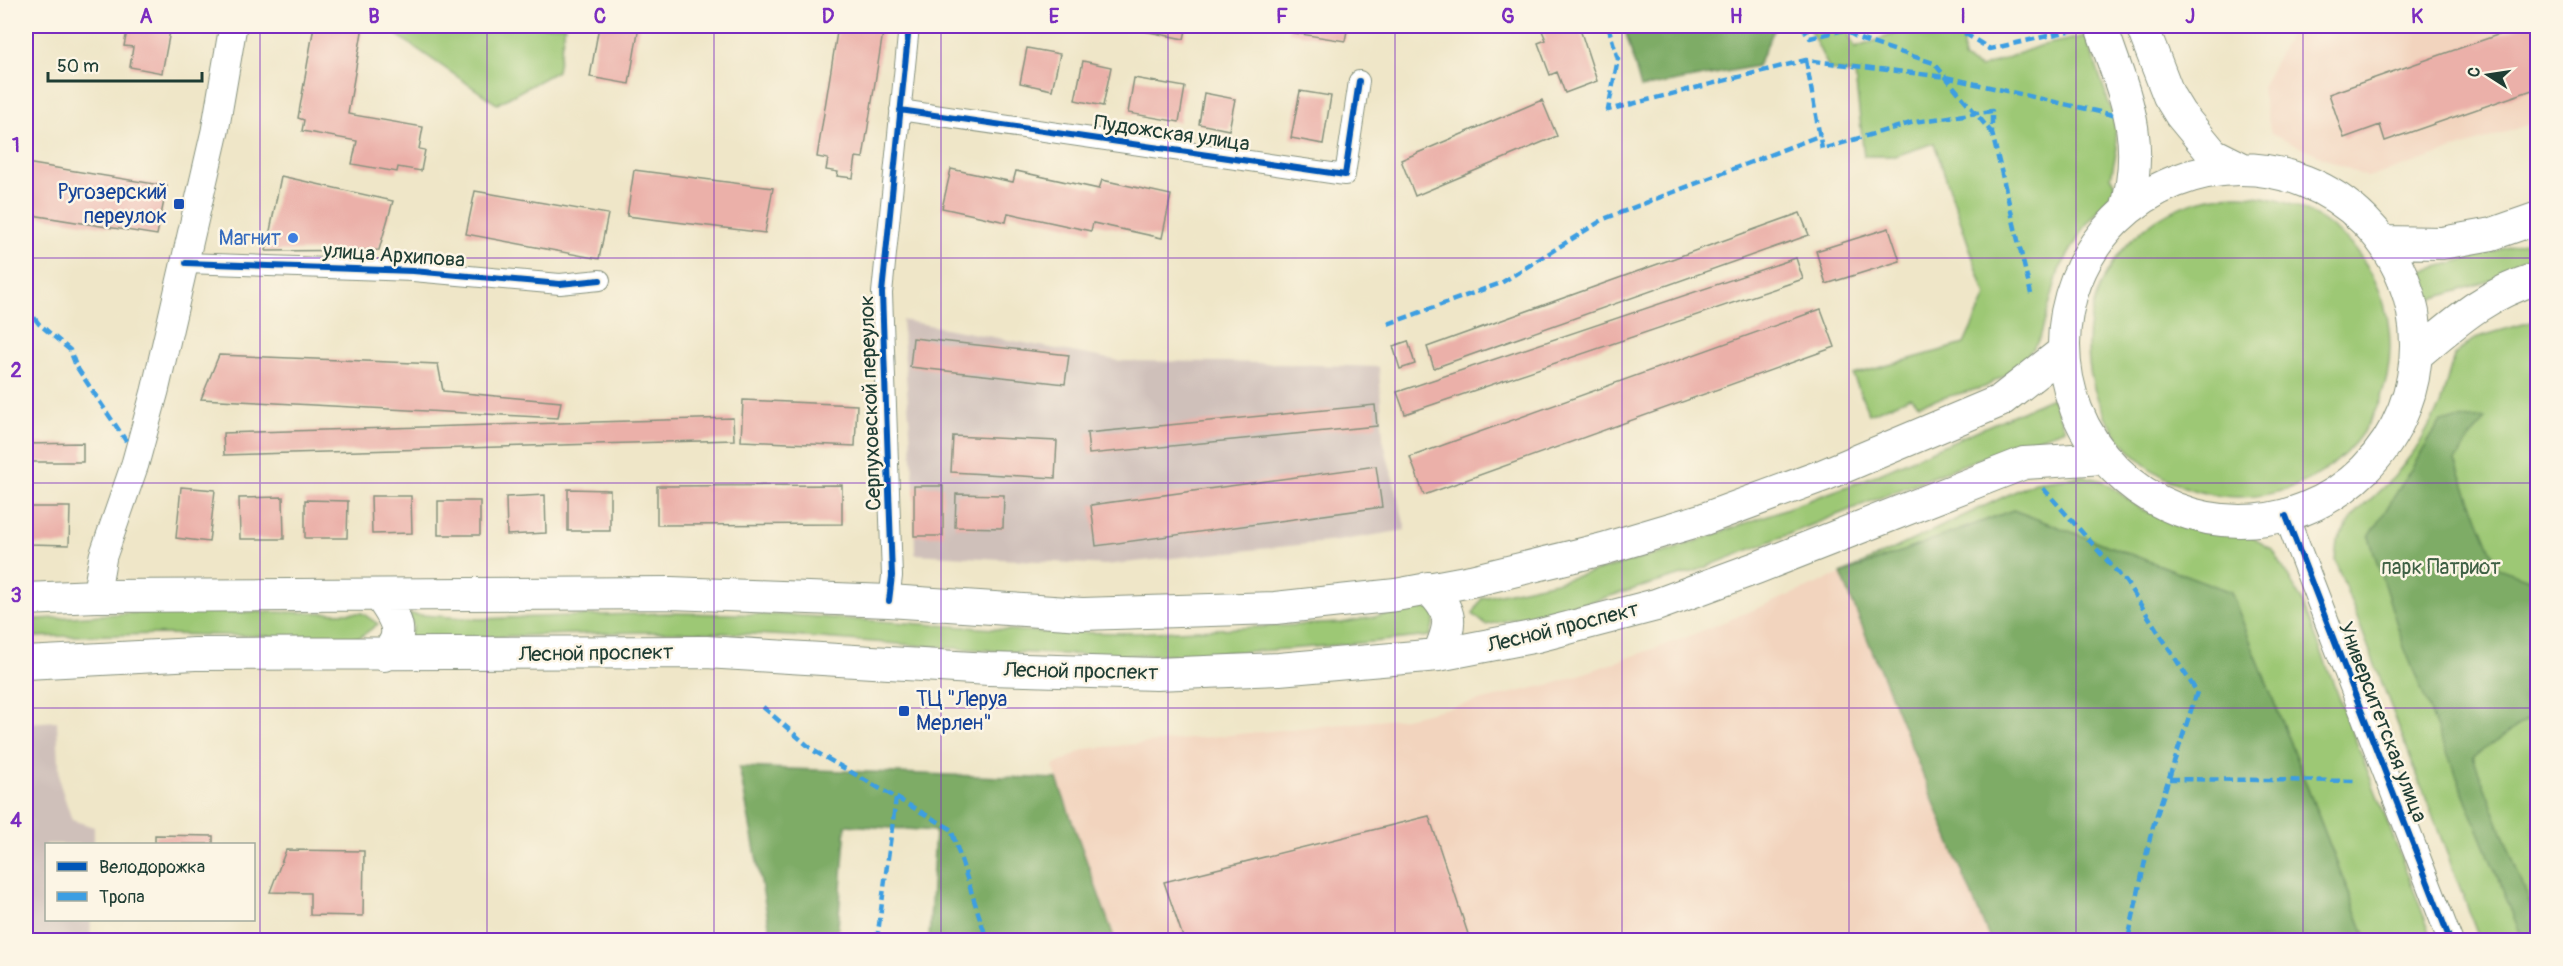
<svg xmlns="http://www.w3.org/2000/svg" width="2563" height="966" font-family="Pangolin,sans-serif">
	<rect width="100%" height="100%" fill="#fcf5e5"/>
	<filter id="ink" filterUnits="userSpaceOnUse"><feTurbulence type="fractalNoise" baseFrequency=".0167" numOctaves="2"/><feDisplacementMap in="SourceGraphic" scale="12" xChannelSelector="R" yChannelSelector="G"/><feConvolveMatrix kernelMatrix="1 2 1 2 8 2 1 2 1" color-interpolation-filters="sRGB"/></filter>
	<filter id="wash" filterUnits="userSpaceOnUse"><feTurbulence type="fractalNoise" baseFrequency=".008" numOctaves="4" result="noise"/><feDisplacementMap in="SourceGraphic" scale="24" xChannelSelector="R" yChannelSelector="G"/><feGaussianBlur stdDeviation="1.35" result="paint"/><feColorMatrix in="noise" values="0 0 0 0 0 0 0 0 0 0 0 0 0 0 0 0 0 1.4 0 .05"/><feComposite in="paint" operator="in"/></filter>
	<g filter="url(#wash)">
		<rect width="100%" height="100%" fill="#efe6c8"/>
		<path fill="#f2d4be" d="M2294 26H2537V122L2368 178 2271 133 2261 87Z
			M1841 574 1990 940H1115L1053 766 1086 749 1405 718 1556 683 1687 637Z"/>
		<path fill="#cfc0ba" d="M902 320 1120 361 1226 362 1379 367 1383 439 1406 530 1337 541 1105 565 915 554 914 486Z
			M57 721 60 784 72 820 94 827V844H46V920H91L90 940H26V723Z"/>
		<path fill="#9dc874" stroke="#5e8254" stroke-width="1.5" d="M398 26H565L557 71 497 104 397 35Z
			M1808 26H1845L1855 48C1881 39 1924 20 1951 26 1955 26 1959 30 1963 33V59L1980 68 2039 46 2086 36 2113 115 2117 148 2111 177 2118 187 2086 225 2059 270 2040 338 2019 367 1985 387 1919 404 1910 397 1869 414 1853 375 1964 344 1986 296 1934 143 1895 156H1864L1855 74 1830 70Z
			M2088 346a151 151 0 1 1 302 0a151 151 0 1 1-302 0Z
			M2537 239V266L2422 302 2412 274Z
			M2537 320V940H2480L2335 560 2337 541 2354 515 2394 477 2418 446 2440 406 2454 356 2475 338Z
			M2052 398 2065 429 1962 465 1696 571 1593 601 1486 625 1473 614 1482 598 1556 582 1669 551 1859 482Z
			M2083 476 2103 481 2143 510 2201 531 2243 532 2273 550 2301 599 2433 940H2367L2231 592 2013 510 1841 574 2035 482Z
			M1428 607 1437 611 1430 636C1330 647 1228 655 1126 655 973 656 821 632 668 632 580 632 493 638 405 640L413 628 409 614 478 619 666 613 790 615 1040 632 1135 633 1341 623Z
			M161 611 362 613 378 624 359 638 161 634 26 637V620Z"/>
		<path fill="#7eac66" stroke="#4e744d" stroke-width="1.5" d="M1624 26H1776L1757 66 1641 88Z
			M2485 418 2455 461 2498 568 2537 582 2538 712 2473 757 2537 922V940H2523L2404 647 2369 537 2441 421Z
			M2013 510 2231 592 2367 940H1990L1841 574Z
			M739 767 1057 779 1115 940H929L935 831 846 825 837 940H772Z"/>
		<g id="blocks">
			<path fill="#ebb0a9" d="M128 26H171L162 73 130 67 133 47 124 46Z
				M314 26H363L348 114 423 127 419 149 425 150 421 171 398 167 397 172 352 164 357 141 302 131 304 120 298 118Z
				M599 26H639L629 84 590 77Z
				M838 26H884L863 158 856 157 853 178 837 176 838 172 826 170 828 159 817 157Z
				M1135 26H1187L1184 39 1134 29Z
				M1289 26H1348L1345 41 1288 32Z
				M1433 26H1454L1453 31Z
				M1540 26H1579L1597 81 1565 93 1557 72 1550 75 1538 43 1546 40Z
				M2523 26H2538V88L2385 141 2380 125 2344 138 2329 94Z
				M1027 48 1060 54 1052 90 1020 83Z
				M1083 61 1111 67 1103 106 1075 100Z
				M1134 78 1185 87 1179 122 1128 113Z
				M1300 91 1331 96 1323 144 1291 138Z
				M1204 93 1235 99 1229 130 1199 124Z
				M1542 100 1557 136 1415 196 1401 160Z
				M26 163 167 186 157 235 26 214Z
				M951 169 1013 182 1016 171 1099 189 1102 180 1171 195 1162 238 1093 223 1091 231 1008 213 1006 222 942 208Z
				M634 170 773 188 765 233 627 216Z
				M281 176 393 201 379 250 266 251Z
				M475 191 608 214 599 259 466 234Z
				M1800 213 1809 235 1434 368 1427 347Z
				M1889 228 1900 261 1826 284 1816 251Z
				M1796 258 1803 279 1405 414 1397 392Z
				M1821 309 1835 347 1424 495 1410 457Z
				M913 338 1069 355 1065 384 910 367Z
				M1408 341 1415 364 1400 369 1393 346Z
				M219 355 438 364 443 391 561 402 558 418 201 399Z
				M743 400 857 405 855 446 741 441Z
				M1375 405 1377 426 1089 454 1087 433Z
				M733 418 734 440 224 455 223 433Z
				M953 436 1057 441 1055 478 951 472Z
				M83 443V462H26V444Z
				M1376 466 1382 507 1096 546 1091 505Z
				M842 485V524L657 525V486Z
				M914 486H943V536H914Z
				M181 487 215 490 209 542 176 538Z
				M568 489 610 490V531H568Z
				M956 494 1004 495 1003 528 955 527Z
				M545 495 546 533 507 535 506 497Z
				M371 496H411L412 533 372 534Z
				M283 497 284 539H240L239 498Z
				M305 500 348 501 347 538H305Z
				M438 501H480V535H438Z
				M29 507H70L69 545 29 544Z
				M1429 816 1470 940H1184L1164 882Z
				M155 835 213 836V844H155Z
				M286 850 364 851 363 916 310 915V893L270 892Z"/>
		</g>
	</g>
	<g filter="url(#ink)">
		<use href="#blocks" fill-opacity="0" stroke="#87927e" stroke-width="1.5"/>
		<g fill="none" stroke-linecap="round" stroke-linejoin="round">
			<g stroke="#87927e" stroke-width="22">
				<path id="minor" d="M900 110 1345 175 1359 81
					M186 263 413 271 560 284 600 280
					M889 601 892 576 882 293 909 26"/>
			</g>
			<g stroke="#87927e" stroke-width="26">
				<path id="tertiary" d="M2286 516 2450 940"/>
			</g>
			<g stroke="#87927e" stroke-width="29">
				<path id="secondary" d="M96 596 103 556 135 464 155 391 215 131 233 26"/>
			</g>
			<g stroke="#87927e" stroke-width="34">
				<path id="primary" d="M2101 26C2124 95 2147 136 2126 211
					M2142 26 2169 96 2180 114 2213 154 2243 169
					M2064 345a176 176 0 1 1 352 0a176 176 0 1 1-352 0Z
					M2384 242 2442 243 2492 234 2538 218
					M2416 355C2458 320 2484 295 2538 278
					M1428 588C1454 613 1452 624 1438 655
					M380 596C395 617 408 635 384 655
					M26 599 96 596 671 593 889 601 1082 614 1275 608 1396 595 1471 581 1603 549 1704 519 1824 475 2000 401 2064 351
					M26 663 195 654 706 652 989 669 1156 674 1279 669 1438 655 1537 636 1656 605 1756 568 2024 463 2104 458"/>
			</g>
			<use href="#minor" stroke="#fff" stroke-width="20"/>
			<use href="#tertiary" stroke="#fff" stroke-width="24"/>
			<use href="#secondary" stroke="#fff" stroke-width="27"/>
			<use href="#primary" stroke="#fff" stroke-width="32"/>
			<path stroke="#3c9ee2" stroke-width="4.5" stroke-dasharray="9 4.5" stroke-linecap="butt" d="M1608 26 1618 59 1608 110 1806 60 1945 77 2113 115
				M1802 26 1810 38 1844 30 1862 40 1934 63 1992 133
				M1939 26 1956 28 1990 49 2083 28
				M1806 60 1822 149 1914 122 1992 111V133L2031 294
				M26 307 39 324 70 350 76 366 126 441
				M1388 324 1501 283 1604 219 1821 135
				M2043 488 2126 582 2197 692 2151 833 2128 940
				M763 707 814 751 951 829 987 940
				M2169 779 2357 781
				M877 940 896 798"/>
			<g stroke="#fcf5e5" stroke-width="10">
				<path id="cycleway" d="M900 110 1345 175 1359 81
					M186 263 413 271 560 284 600 280
					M2286 516 2450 940
					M889 601 892 576 882 293 909 26"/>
			</g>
			<use href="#cycleway" stroke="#0057b8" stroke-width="6"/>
		</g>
	</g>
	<path fill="none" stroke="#7b2cbf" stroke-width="1.5" stroke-opacity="0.55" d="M260 26V940M487 26V940M714 26V940M941 26V940M1168 26V940M1395 26V940M1622 26V940M1849 26V940M2076 26V940M2303 26V940M26 258H2538M26 483H2538M26 708H2538"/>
	<g fill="#1a4fb4" stroke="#fcf5e5" stroke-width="2">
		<rect x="173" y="198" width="12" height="12" rx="3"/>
		<rect x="898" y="705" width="12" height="12" rx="3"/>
	</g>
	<circle fill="#3f7fe0" stroke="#fcf5e5" stroke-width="2" cx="293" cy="238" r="6"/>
	<g text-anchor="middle" stroke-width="5" stroke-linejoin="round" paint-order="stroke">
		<g font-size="21" fill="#1f3d34" stroke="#fcf5e5">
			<text transform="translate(1172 133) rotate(8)" y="7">Пудожская улица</text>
			<text transform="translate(394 255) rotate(4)" y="7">улица Архипова</text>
			<text transform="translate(870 403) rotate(-92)" y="7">Серпуховской переулок</text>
			<text transform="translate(1563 627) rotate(-14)" y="7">Лесной проспект</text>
			<text transform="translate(596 653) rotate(-1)" y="7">Лесной проспект</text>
			<text transform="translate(1081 671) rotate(1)" y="7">Лесной проспект</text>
			<text transform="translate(2383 722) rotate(69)" y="7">Университетская улица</text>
		</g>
		<g font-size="21" fill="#164399" stroke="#fcf5e5" text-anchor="end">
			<text x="167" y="199">Ругозерский<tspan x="167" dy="24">переулок</tspan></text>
			<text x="916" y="706" text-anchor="start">ТЦ "Леруа<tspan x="916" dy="24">Мерлен"</tspan></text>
		</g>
		<g font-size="21" fill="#366cbe" stroke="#fcf5e5" text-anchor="end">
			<text x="281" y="245">Магнит</text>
		</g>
		<g font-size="21" fill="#3e6044" stroke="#fcf5e5">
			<text x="2441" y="574">парк Патриот</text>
		</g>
	</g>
	<rect width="2563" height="966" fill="none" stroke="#fcf5e5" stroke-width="66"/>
	<rect x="45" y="843" width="210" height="78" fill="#fcf5e5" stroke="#a4ab9e" stroke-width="1.5"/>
	<rect x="57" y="862" width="30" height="9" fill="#0057b8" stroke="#a4ab9e" stroke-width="1.5"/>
	<text x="99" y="873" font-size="18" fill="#1f3d34">Велодорожка</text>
	<rect x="57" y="892" width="30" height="9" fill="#3c9ee2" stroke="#a4ab9e" stroke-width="1.5"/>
	<text x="99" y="903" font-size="18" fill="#1f3d34">Тропа</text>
	<g transform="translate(2488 75) rotate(282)" stroke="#fcf5e5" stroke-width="4.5" paint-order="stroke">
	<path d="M0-4.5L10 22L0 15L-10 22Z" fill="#1f3d34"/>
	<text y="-9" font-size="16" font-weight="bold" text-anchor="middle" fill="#1f3d34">С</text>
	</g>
	<path d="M48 72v9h154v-9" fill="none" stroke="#1f3d34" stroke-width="3"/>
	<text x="57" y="72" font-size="18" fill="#1f3d34" stroke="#fcf5e5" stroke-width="4.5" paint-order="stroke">50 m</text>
	<rect x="33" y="33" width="2497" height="900" fill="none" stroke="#7b2cbf" stroke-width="2"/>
	<g font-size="20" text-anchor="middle" font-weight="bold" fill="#7b2cbf">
		<text x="146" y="23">A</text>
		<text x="374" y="23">B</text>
		<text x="600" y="23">C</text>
		<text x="828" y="23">D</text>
		<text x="1054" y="23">E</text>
		<text x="1282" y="23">F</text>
		<text x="1508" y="23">G</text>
		<text x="1736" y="23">H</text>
		<text x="1963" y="23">I</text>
		<text x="2190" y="23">J</text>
		<text x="2417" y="23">K</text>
		<text x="16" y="152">1</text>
		<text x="16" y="377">2</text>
		<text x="16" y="602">3</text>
		<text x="16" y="827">4</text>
	</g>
</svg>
